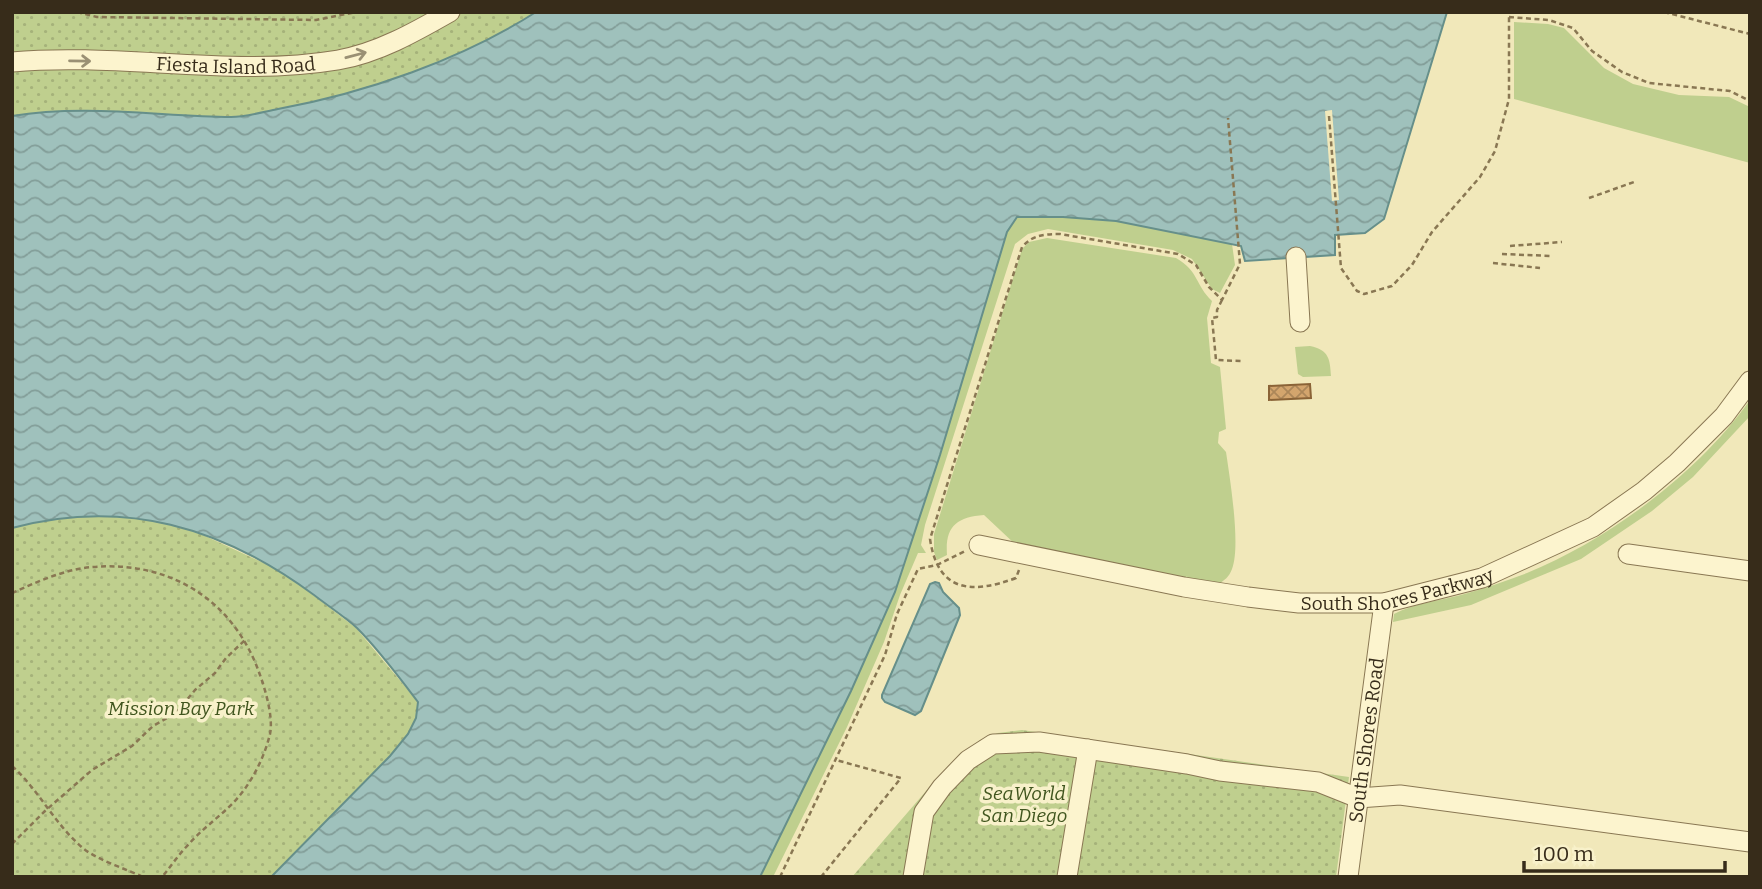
<svg xmlns="http://www.w3.org/2000/svg" width="1762" height="889" font-family="Bitter,serif">
	<defs>
		<pattern id="park-dots" width="8" height="8" patternUnits="userSpaceOnUse" patternTransform="scale(1.75)"><rect width="8" height="8" fill="#bfcf8e"/><path d="M2 2h.1M6 6h.1" fill="none" stroke="#a5b27a" stroke-width="1.8" stroke-linecap="round"/></pattern>
		<pattern id="water-waves" width="16" height="10" patternUnits="userSpaceOnUse" patternTransform="scale(1.75)"><rect width="16" height="10" fill="#9fc1bc"/><path d="M0 5q4-4 8 0t8 0" fill="none" stroke="#829d98"/></pattern>
		<pattern id="building-cross-hatch" width="8" height="8" patternUnits="userSpaceOnUse" patternTransform="scale(1.75)"><rect width="8" height="8" fill="#d3a56d"/><path d="M0 0l8 8M0 8l8-8" fill="none" stroke="#ac8759"/></pattern>
	</defs>
	<rect width="100%" height="100%" fill="#f1e8ba"/>
	<path fill="#bfcf8e" d="M1514 22 1548 24 1564 28 1604 68 1633 84 1679 95 1729 97 1750 107V163L1514 99Z
		M1017 217H1063L1116 221 1232 244 1235 265 1220 293 1212 289 1192 259 1173 250 1048 229 1028 234 1015 244 925 525 921 545 926 553H918L900 595 884 642 847 727 773 877H760L851 691 895 592 940 455 1007 232Z
		M1047 238 1176 258C1199 271 1195 285 1212 301L1207 318 1211 363 1220 367 1226 429 1219 432 1218 443 1226 452C1230 479 1241 546 1232 569 1229 577 1225 580 1217 585L1042 548 1016 545 984 515C956 517 945 527 947 555L937 560 934 552V534L1022 249 1029 242Z
		M1310 346C1329 350 1330 359 1331 376L1303 377 1298 374 1295 347Z
		M1750 400V416L1693 477 1652 511 1581 559 1471 605 1393 622 1394 614C1415 603 1438 601 1461 595 1483 589 1506 581 1527 573 1610 539 1698 473 1750 400Z"/>
	<path fill="url(#park-dots)" d="M12 12H536C461 60 365 93 278 109 263 112 246 117 231 117 158 116 84 104 12 116Z
		M66 516H126L188 528 283 572 356 628 418 702 416 718 408 734 390 756 271 877H12V528Z
		M1022 730 1349 777 1336 877H852L939 776 980 740 998 733Z"/>
	<path fill="url(#water-waves)" stroke="#668f8a" stroke-width="2" d="M536 12H1447L1384 219 1365 233 1335 235V255L1245 261 1241 246 1116 221 1063 217H1017L1007 232 940 455 895 592 851 691 760 877H271L390 756 408 734 416 718 418 702C399 677 379 650 357 628 344 616 328 606 314 595 222 527 124 498 12 528V116C84 104 158 116 231 117 246 117 263 112 278 109 365 93 461 60 536 12Z
		M935 582 939 583 943 592 959 608 960 615 921 711 915 715 885 702 882 698V695L930 584Z"/>
	<path fill="#f1e8ba" d="M1332 110 1339 200 1332 201 1325 111Z"/>
	<path fill="url(#building-cross-hatch)" stroke="#8a6337" stroke-width="2" d="M1310 384 1311 398 1269 400V386Z"/>
	<g fill="none" stroke-linecap="round" stroke-linejoin="round">
		<g stroke="#897753" stroke-width="21">
			<g id="minor">
				<path id="s1" d="M12 62C120 52 230 78 338 60 378 53 415 32 450 12"/>
				<path d="M1296 257 1300 322"/>
				<path id="s2" d="M979 545 1184 587 1248 597 1299 603H1384L1482 578 1593 527 1644 491 1677 463 1724 416 1750 381"/>
				<path d="M1628 554 1750 571"/>
				<path d="M913 877 924 812 942 787 968 760 993 744 1039 742 1187 764 1220 771 1318 782 1358 798 1400 795 1750 842"/>
				<path d="M1067 877 1088 749"/>
				<path id="s3" d="M1348 877 1384 603"/>
			</g>
		</g>
		<path stroke="#897753" stroke-width="2.5" stroke-dasharray="5 3.5" stroke-linecap="butt" d="M15 12H32
			M77 12 97 17 316 20 356 12
			M1664 12 1750 34
			M1509 17 1549 20 1573 28 1592 51 1622 72 1649 83 1730 91 1750 101
			M1329 116 1341 268 1357 291 1364 294 1392 286 1412 265 1432 232 1480 177 1495 151 1509 99V12
			M1589 198 1634 182
			M1510 246 1562 242
			M1502 254 1552 256
			M1493 263 1540 268
			M1222 300 1217 310V317L1212 318 1216 360 1241 361
			M1019 570 1016 578C972 594 938 593 930 539L1022 247C1033 235 1043 234 1060 234L1178 254 1196 265 1209 287 1222 300 1240 264 1228 118
			M12 593C37 582 65 569 93 567 165 561 226 595 255 662 263 681 274 715 270 734 264 759 250 786 232 804 218 818 202 829 189 844 179 854 171 866 162 877
			M12 766C39 790 55 825 84 849 98 860 126 869 143 877
			M12 844 45 811 92 770 132 746 153 726 176 713 195 690 215 673 226 658 245 640
			M780 877 885 655 897 614 918 569 937 565 965 551
			M821 877 901 778 836 760"/>
		<use href="#minor" stroke="#fcf4ce" stroke-width="19"/>
	</g>
	<defs><path id="oneway-shaft" d="M-6 0H5M1.5-3L5.5 0L1.5 3" fill="none" stroke-width="1.6" stroke-linecap="round" stroke-linejoin="round" transform="scale(1.75)"/></defs>
	<g stroke="#9a9074">
		<use href="#oneway-shaft" transform="translate(356 55) rotate(-15)"/>
		<use href="#oneway-shaft" transform="translate(80 61) rotate(1)"/>
	</g>
	<g text-anchor="middle" stroke-width="7" stroke-linejoin="round" paint-order="stroke">
		<g font-size="19" fill="#372c1a" stroke="#f8f1ca">
			<text dy="7" stroke="none"><textPath href="#s1" startOffset="224">Fiesta Island Road</textPath></text>
			<text dy="7" stroke="none"><textPath href="#s2" startOffset="425">South Shores Parkway</textPath></text>
			<text dy="7" stroke="none"><textPath href="#s3" startOffset="138">South Shores Road</textPath></text>
		</g>
		<g font-size="19" font-style="italic" fill="#40551e" stroke="#f8f1ca">
			<text x="181" y="715">Mission Bay Park</text>
			<text x="1024" y="800">SeaWorld<tspan x="1024" dy="22">San Diego</tspan></text>
		</g>
	</g>
	<rect width="1762" height="889" fill="none" stroke="#372c1a" stroke-width="28"/>
	<path d="M1524 861v10h201v-10" fill="none" stroke="#372c1a" stroke-width="3.5"/>
	<text x="1534" y="861" font-size="21" fill="#372c1a" stroke="#f8f1ca" stroke-width="5" paint-order="stroke">100 m</text>
</svg>
